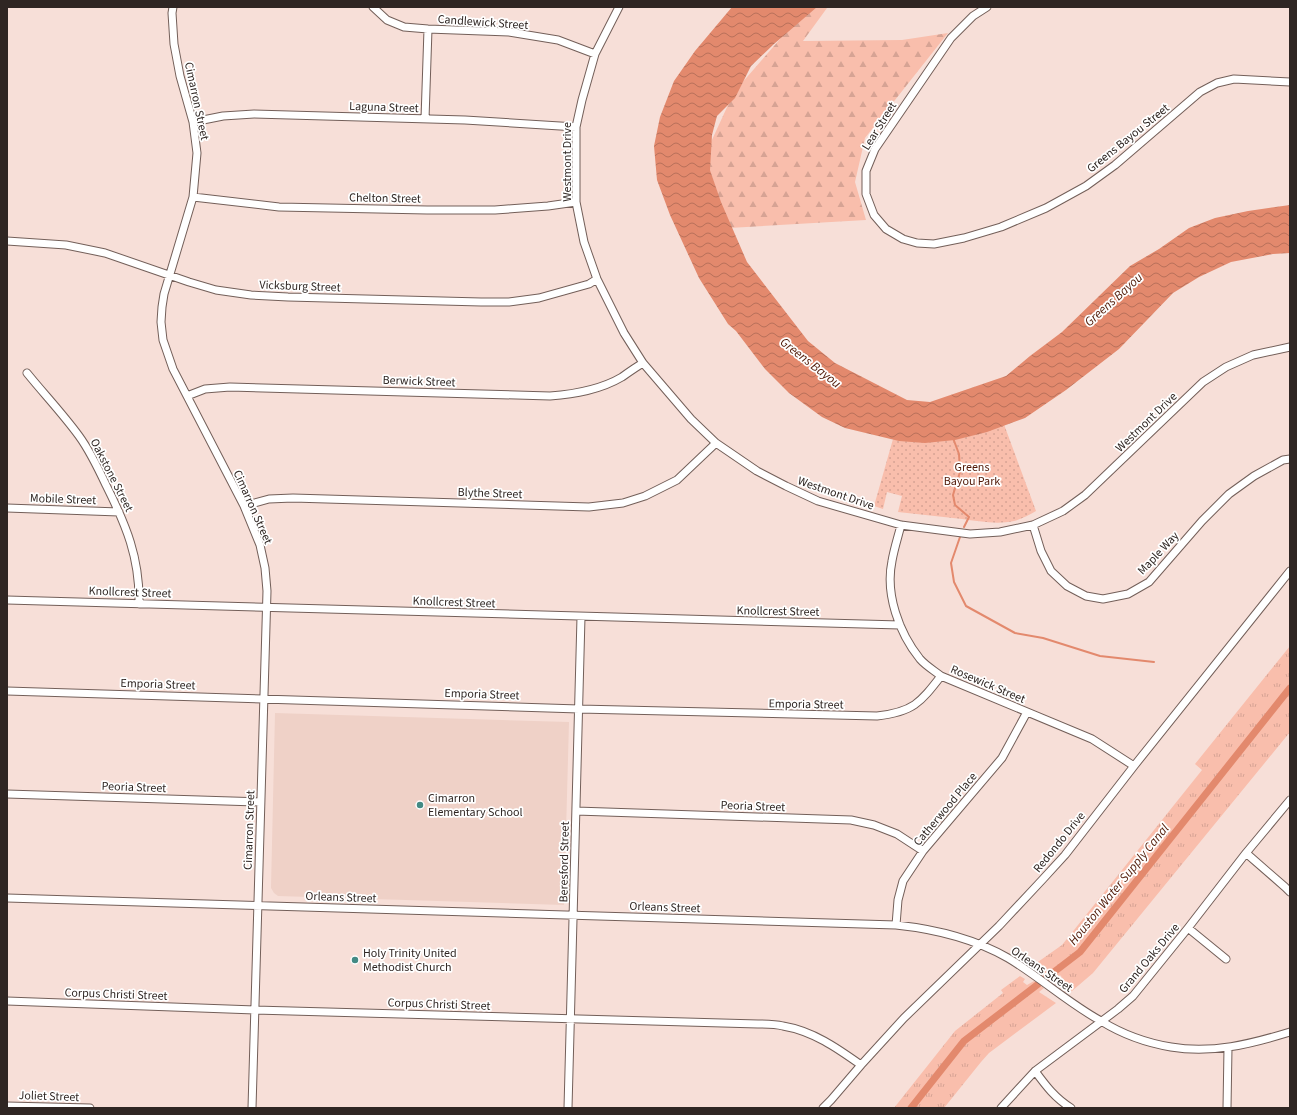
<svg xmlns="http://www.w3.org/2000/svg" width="1297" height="1115" font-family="'Source Sans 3',sans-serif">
	<defs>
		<pattern id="grass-tufts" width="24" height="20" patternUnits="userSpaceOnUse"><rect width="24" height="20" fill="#f9beac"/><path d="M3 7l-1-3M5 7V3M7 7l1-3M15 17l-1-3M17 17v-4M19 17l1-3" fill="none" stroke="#d6a394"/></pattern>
		<pattern id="forest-firs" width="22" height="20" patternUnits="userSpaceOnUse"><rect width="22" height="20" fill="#f9beac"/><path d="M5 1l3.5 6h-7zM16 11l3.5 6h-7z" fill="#d6a394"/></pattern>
		<pattern id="park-dots" width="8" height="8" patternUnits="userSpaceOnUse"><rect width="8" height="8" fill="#f9beac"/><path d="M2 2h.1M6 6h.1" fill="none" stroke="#d6a394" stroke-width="1.8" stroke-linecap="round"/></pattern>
		<pattern id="water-waves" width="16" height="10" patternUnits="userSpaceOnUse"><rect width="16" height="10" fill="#e3896d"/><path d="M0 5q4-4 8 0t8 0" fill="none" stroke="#b87059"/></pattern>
	</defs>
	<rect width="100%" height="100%" fill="#f7dfd8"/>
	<path fill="#efd1c7" d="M275 713 569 722 564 905 278 896 274 893 271 888Z"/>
	<path fill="url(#grass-tufts)" d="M1290 646V732L1093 973 1072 991 1060 983 1064 980 1060 975 1052 982 1041 974 1047 970 1044 965 1040 968 1035 964 1062 945 1202 770 1195 764Z
		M1020 976 1025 979 1023 982 1027 985 1034 981 1044 988 1039 992 1056 1003 989 1053 981 1062 944 1108H894L955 1031 1003 993 1001 990Z"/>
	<path fill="url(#forest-firs)" d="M808 7 827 8 803 41 902 40 948 33 865 138 855 182 866 220 729 228 705 155 734 92Z"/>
	<path fill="url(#park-dots)" d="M1002 419 1036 511C1029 515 1022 519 1014 521 997 525 978 521 962 519 941 517 919 514 898 512L902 496 887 492 883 509 874 506 895 432Z"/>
	<path fill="url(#water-waves)" d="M732 7H817L774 44 751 66 735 98 717 116 712 135 710 170 721 202 747 262 808 341 835 363 907 400 930 402 1006 376 1030 356 1062 332 1130 266 1159 249 1189 228 1215 218 1248 211 1290 205V253L1273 254 1231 262 1199 277 1173 293 1119 349 1066 390 1025 418 987 432 955 440 925 443 899 441 845 428 822 417 789 393 765 369 736 331 728 324 699 278 670 215 657 180 654 146 660 117 674 81 695 51Z"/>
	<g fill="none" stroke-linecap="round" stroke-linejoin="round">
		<path stroke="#e3896d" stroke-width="2" d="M953 438 959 454 960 472 953 495 955 505 969 517 964 527
			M960 537 951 563 954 582 966 606 1015 633 1043 638 1100 656 1154 662"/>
		<path stroke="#e3896d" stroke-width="7" d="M911 1108 964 1041 1080 952 1290 688"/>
		<g stroke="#735f59" stroke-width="9">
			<path id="minor" d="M173 7 172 13 174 44 180 76 193 122 197 153 193 197 164 294 162 307 161 322 163 340 173 369 244 506 260 545 265 568 267 591 252 1108
				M373 7 387 20 404 27 428 29 509 32 558 40 595 54
				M619 7 595 54 582 100 576 127V202L584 242 597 279 624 333 643 363 691 419 716 443 757 471 786 486 818 501 901 525 970 534 1000 532 1033 525 1063 511 1085 495 1203 382 1226 367 1253 355 1290 347
				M987 7 973 16 951 38 875 149 866 171V194L874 215 886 229 903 239 917 243 934 244 964 238 1001 227 1046 208 1086 186 1115 165 1200 92 1217 83 1234 79 1290 82
				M425 119 428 29
				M193 122 223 116 254 114 465 120 576 127
				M193 197 279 207 427 210H495L548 206 576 202
				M7 241 66 245 105 253 189 282 216 290 251 295 288 297 481 302H509L539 298 589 284 597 279
				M27 373C44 394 63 414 79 436 90 451 98 468 106 485 126 525 140 558 139 604
				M187 396 205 389 230 387 550 396C575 394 600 390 622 377 629 372 636 367 643 363
				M244 506 269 499 293 498 589 507 623 503 645 496 677 480 716 443
				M7 508 119 512
				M901 525C898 537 894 549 892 561 885 594 899 633 920 659 926 666 935 671 941 676L1092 739 1134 766
				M1033 525 1041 551 1051 571 1067 586 1086 596 1103 599 1128 594 1149 582 1202 521 1229 494 1254 476 1283 460 1290 459
				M7 600 900 625
				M7 691 579 709 877 716C913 712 920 703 941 676
				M7 794 260 802
				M576 811 851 820 874 825 897 834 923 851
				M1246 853 1285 887 1290 892
				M7 898 896 925C934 929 975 939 1008 958 1040 977 1068 1003 1101 1021 1122 1034 1147 1043 1171 1047 1212 1054 1251 1044 1290 1032
				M896 925 898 900 903 881 923 851 1002 758 1027 712
				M1188 928 1226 959
				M7 1001 255 1010 758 1024C766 1024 775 1024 783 1026 813 1031 837 1048 861 1065
				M1035 1071C1046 1086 1055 1098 1071 1108
				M7 1106 90 1108
				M568 1108 581 617
				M823 1108 831 1100 861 1065 904 1018 999 926 1043 879 1065 855 1134 766 1290 571
				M1001 1108 1035 1071 1118 1009 1133 996 1188 928 1246 853 1290 800
				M1227 1108 1228 1048"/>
		</g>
		<use href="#minor" stroke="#fff" stroke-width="7"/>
	</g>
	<g fill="#438a84" stroke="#fff" stroke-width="1.5">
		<circle cx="420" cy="805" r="4"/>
		<circle cx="355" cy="960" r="4"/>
	</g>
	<g text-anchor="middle" stroke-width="3.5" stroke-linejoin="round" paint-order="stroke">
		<g font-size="12" fill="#2f2623" stroke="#fff">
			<text transform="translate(483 22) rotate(4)" y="4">Candlewick Street</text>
			<text transform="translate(197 101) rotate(78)" y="4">Cimarron Street</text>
			<text transform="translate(384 107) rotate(2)" y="4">Laguna Street</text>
			<text transform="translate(879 126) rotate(-58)" y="4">Lear Street</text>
			<text transform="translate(1128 138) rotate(-39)" y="4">Greens Bayou Street</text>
			<text transform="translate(567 162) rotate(-90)" y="4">Westmont Drive</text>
			<text transform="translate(385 198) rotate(1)" y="4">Chelton Street</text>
			<text transform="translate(300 286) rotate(2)" y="4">Vicksburg Street</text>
			<text transform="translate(419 381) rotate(2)" y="4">Berwick Street</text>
			<text transform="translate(1146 422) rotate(-44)" y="4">Westmont Drive</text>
			<text transform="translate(112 475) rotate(63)" y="4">Oakstone Street</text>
			<text transform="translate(490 493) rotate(2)" y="4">Blythe Street</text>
			<text transform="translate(836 493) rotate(19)" y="4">Westmont Drive</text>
			<text transform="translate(63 499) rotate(2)" y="4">Mobile Street</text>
			<text transform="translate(253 507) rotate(66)" y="4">Cimarron Street</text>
			<text transform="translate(1158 553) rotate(-47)" y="4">Maple Way</text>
			<text transform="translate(130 592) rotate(2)" y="4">Knollcrest Street</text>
			<text transform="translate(454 602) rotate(2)" y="4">Knollcrest Street</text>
			<text transform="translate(778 611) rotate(1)" y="4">Knollcrest Street</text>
			<text transform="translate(158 684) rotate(2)" y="4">Emporia Street</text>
			<text transform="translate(988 684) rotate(23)" y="4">Rosewick Street</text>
			<text transform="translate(482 694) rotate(2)" y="4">Emporia Street</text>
			<text transform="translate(806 704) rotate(1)" y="4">Emporia Street</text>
			<text transform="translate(134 787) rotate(2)" y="4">Peoria Street</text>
			<text transform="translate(753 806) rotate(2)" y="4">Peoria Street</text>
			<text transform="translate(945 809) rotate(-50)" y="4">Catherwood Place</text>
			<text transform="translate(249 830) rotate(-88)" y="4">Cimarron Street</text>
			<text transform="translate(1059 842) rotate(-51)" y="4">Redondo Drive</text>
			<text transform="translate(564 862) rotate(-89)" y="4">Beresford Street</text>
			<text transform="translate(341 897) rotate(2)" y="4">Orleans Street</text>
			<text transform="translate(665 907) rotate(2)" y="4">Orleans Street</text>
			<text transform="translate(1149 958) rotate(-50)" y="4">Grand Oaks Drive</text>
			<text transform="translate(1042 969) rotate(34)" y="4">Orleans Street</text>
			<text transform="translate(116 994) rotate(2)" y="4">Corpus Christi Street</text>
			<text transform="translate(439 1004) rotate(2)" y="4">Corpus Christi Street</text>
			<text transform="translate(49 1096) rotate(2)" y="4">Joliet Street</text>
		</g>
		<g font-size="12" fill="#501806" stroke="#fff">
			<text x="972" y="471">Greens<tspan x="972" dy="14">Bayou Park</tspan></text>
		</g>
		<g font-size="12" fill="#2f2623" stroke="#fff" text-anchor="start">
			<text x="428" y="802">Cimarron<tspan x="428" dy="14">Elementary School</tspan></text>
			<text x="363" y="957">Holy Trinity United<tspan x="363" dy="14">Methodist Church</tspan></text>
		</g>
		<g font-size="13" font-style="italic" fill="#511a07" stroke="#fff">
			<text transform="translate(1113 299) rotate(-42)" y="5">Greens Bayou</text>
			<text transform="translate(811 362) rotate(38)" y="5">Greens Bayou</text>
			<text transform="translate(1118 884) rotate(-51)" y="5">Houston Water Supply Canal</text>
		</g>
	</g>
	<rect width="1297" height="1115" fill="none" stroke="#2f2623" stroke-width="16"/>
</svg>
